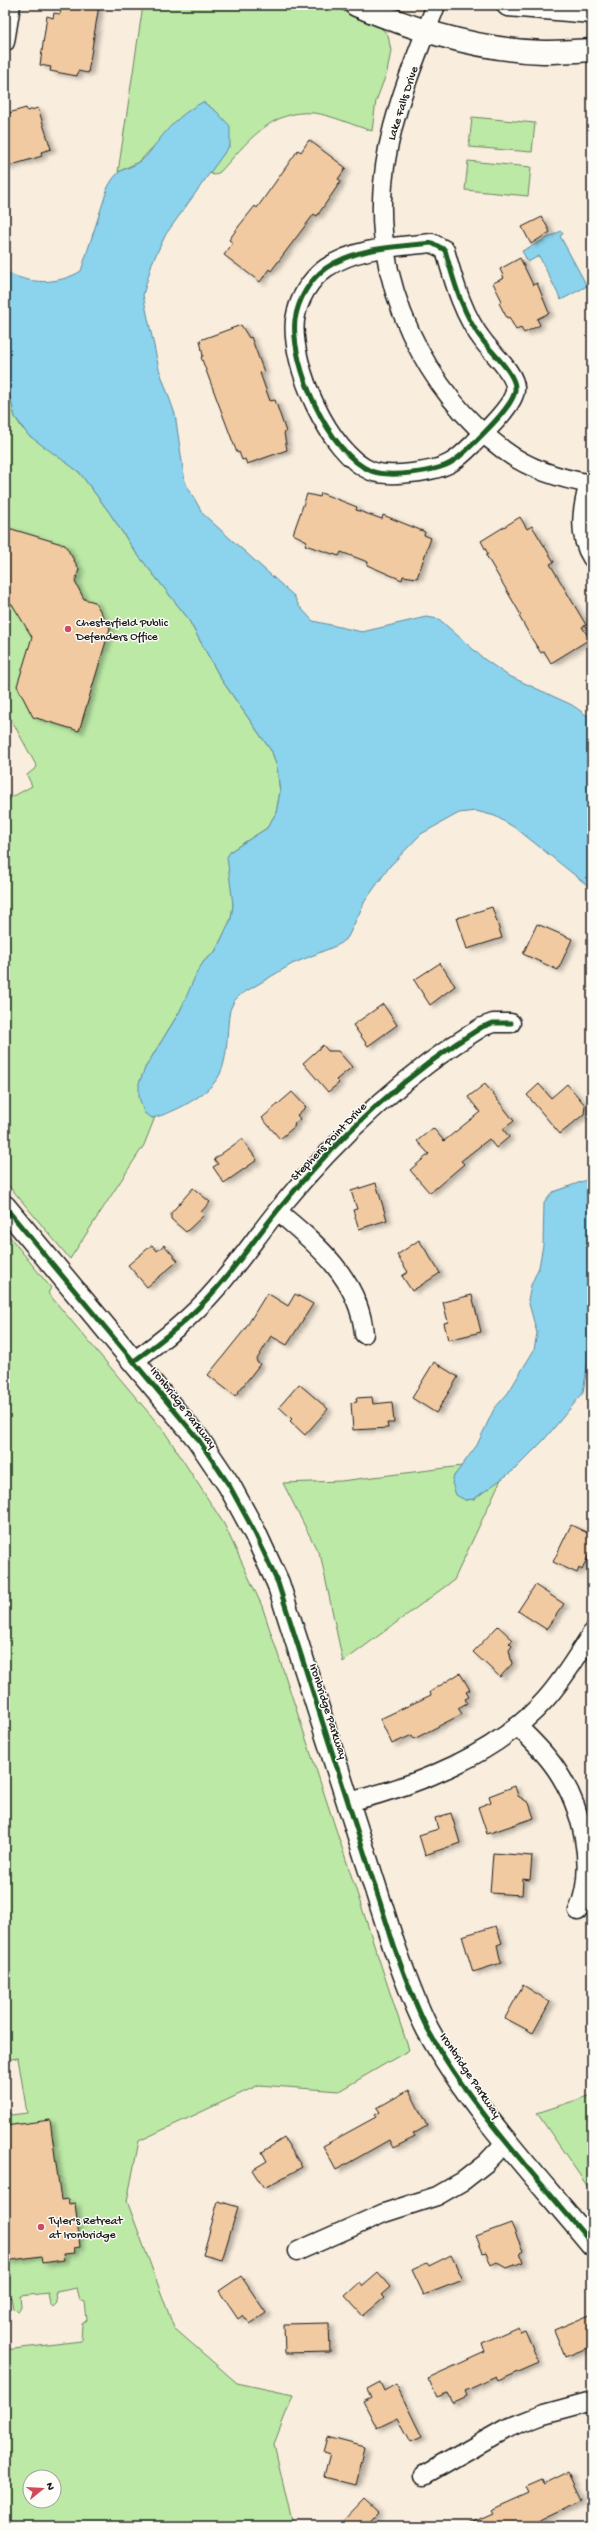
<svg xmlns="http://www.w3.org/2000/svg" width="597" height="2531" font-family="'Gochi Hand',sans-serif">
	<defs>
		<filter id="shadow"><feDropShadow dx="4.5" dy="2.5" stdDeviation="2" flood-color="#0004"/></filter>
	</defs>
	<rect width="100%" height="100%" fill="#f9eddd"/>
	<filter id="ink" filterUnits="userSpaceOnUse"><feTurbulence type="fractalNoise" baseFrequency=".025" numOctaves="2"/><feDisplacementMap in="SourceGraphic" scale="8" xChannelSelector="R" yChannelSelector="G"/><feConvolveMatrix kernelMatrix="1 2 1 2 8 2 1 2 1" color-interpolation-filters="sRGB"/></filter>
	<g filter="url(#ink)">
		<path fill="#bce9a6" stroke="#6c8261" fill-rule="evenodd" d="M143 5H329L379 26 388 35 391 51 387 72 376 101 372 131C355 126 331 115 314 113 270 109 246 144 220 172L214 175 209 173 230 145 152 148 140 161 118 172Z
			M472 117 535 123 532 152 469 147Z
			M468 161 531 167 528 196 465 190Z
			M5 376 15 417 22 428 79 472 109 512 134 550 187 617 221 679 272 752 277 767 280 792 276 813 267 828 231 851 233 905 231 919 215 952 204 961 180 1011 145 1068 152 1118 155 1117 144 1145 70 1259 5 1181V801L32 786 27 775 37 767 5 708V661L9 645 5 631Z
			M5 1231 51 1288 48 1293 164 1431 224 1524 262 1606 409 2050 339 2091 259 2085 139 2141 127 2201 174 2328 237 2383 293 2395 274 2444 293 2526H5V2350L81 2341 82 2324 87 2320 85 2302 80 2300 77 2288 56 2292 57 2303 53 2307 50 2304 48 2293 20 2296 21 2307 19 2311 13 2309 11 2297 5 2298V2106L11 2115 27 2113 18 2058 5 2060ZM30 2477H54V2501H30Z
			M462 1466 454 1476 465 1500 474 1499 502 1477 454 1580 343 1662 321 1558 283 1483 341 1481Z
			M592 2095V2193L537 2113Z"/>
		<path fill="#8cd3ed" stroke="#5f8a99" d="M203 102 216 111 230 126V145L166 234 152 263 143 295 159 369 175 414 185 482 203 514 294 596 299 606 313 621 362 632 426 617 439 619 484 659 507 675 572 705 592 719V889L517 829 495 816 476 811 459 813 421 834 390 866 365 901 348 937 338 945 292 964 240 995 234 1001 230 1010C226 1030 229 1055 220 1074 211 1094 172 1114 152 1118L144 1113 139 1097V1083L145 1068 180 1011 197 972 204 961 215 952 231 919 233 905 227 857 231 851 267 828 276 813 280 792 277 767 272 752 221 679 187 617 134 550 109 512 79 472 28 435 15 417 5 376V271C29 285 58 285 81 271L108 187C120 165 125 172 141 161 148 156 153 146 159 140 171 124 185 111 203 102Z
			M561 231 563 234 560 236 587 286 561 300 539 256 528 262 522 251Z
			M592 1178V1335L583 1393 543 1441 514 1470 474 1499 465 1500 456 1495 452 1483 454 1476 477 1445 494 1409 508 1393 534 1350 537 1333 528 1300 531 1285 539 1267 543 1245 544 1203 553 1192Z"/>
		<path fill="#f1caa1" stroke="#1c1c1c" filter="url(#shadow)" d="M62 5H99L88 73 78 71 77 76 50 71 51 67 40 65 47 16 53 18 54 13 60 14Z
			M26 108 27 111 38 108 51 149 41 152 42 156 5 167V114Z
			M309 140 346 168 338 179 341 181 317 216 314 214 271 271 269 269 260 282 224 255 233 243 229 240 239 226 255 206 257 208 298 150 301 152Z
			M542 217 550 232 531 244 522 227Z
			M520 258 533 285 537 283 549 313 537 319 540 325 524 333 521 328 516 330 509 317 507 318 499 303 502 301 493 283 504 278 500 269Z
			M241 325 249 338 251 337 264 372 260 373 270 401 275 400 286 432 284 433 287 450 247 464 245 459 242 460 239 452 237 453 201 357 203 356 200 340Z
			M321 493 357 507 356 510 382 519 383 515 425 532 424 535 431 538 417 578 403 576 402 580 367 565 368 562 341 552 339 556 305 545 307 541 293 534 307 494 320 497Z
			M520 517 527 529 532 526 554 562 550 564 586 625 582 627 590 639 551 663 544 651 541 653 532 639 519 616 521 615 486 555 488 554 481 541Z
			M5 527 65 545 79 569 75 582 84 599 95 602 110 628 79 731 33 717 17 686 32 637 12 604 5 602Z
			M492 907 502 938 467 949 457 918Z
			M537 924 572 939 558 970 523 954Z
			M440 963 455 986 430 1005 414 980Z
			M383 1004 397 1025 368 1046 353 1025Z
			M323 1045 328 1051H338L352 1067 336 1080 339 1083 328 1092 303 1063Z
			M485 1084 514 1121 503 1129 509 1137 496 1148 489 1139 461 1161 464 1164 430 1193 410 1170 429 1154 417 1141 433 1128 444 1141 480 1112 468 1097Z
			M539 1084 551 1098 567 1084 585 1105 584 1114 560 1134 527 1095Z
			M292 1092 306 1107 297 1115 300 1119 294 1124 295 1126 280 1139 262 1118Z
			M242 1139 257 1160 224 1183 213 1167 218 1164 214 1159Z
			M376 1183 387 1220 359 1229 353 1210 357 1209 351 1191Z
			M193 1188 210 1202 201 1212 204 1215 186 1232 171 1219V1213Z
			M419 1240 440 1273 412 1291 402 1276 408 1272 397 1255Z
			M152 1245 157 1251 164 1245 178 1261 147 1287 128 1265Z
			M267 1293 288 1306 295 1294 313 1304 287 1345 271 1336 256 1361 260 1364 235 1396 208 1375 245 1329Z
			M472 1295 481 1332 448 1340 444 1323 448 1322 443 1302Z
			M434 1362 458 1377 436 1413 412 1398Z
			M299 1384 328 1409 305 1435 290 1421 292 1419 279 1407Z
			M372 1397 373 1404 392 1402 394 1423H387L388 1428 353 1430 351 1403 357 1402 356 1398Z
			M571 1525 592 1535V1548L582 1570 579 1568 577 1573 553 1562Z
			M535 1585 564 1604 546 1629 518 1611Z
			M498 1626 513 1640 509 1643 512 1646 509 1650 512 1664 500 1677 473 1652Z
			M460 1673 470 1690 466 1692 469 1697 465 1699 467 1703 458 1708 462 1714 414 1739 412 1735 392 1744 380 1719 431 1695 430 1692Z
			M515 1786 518 1796 529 1803 534 1818 487 1834 478 1807 491 1802 489 1796Z
			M451 1813 460 1843 425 1855 419 1835 438 1829 435 1818Z
			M493 1853 532 1856 530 1880 523 1879 522 1895 490 1893Z
			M496 1926 502 1943 497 1945 501 1963 473 1972 462 1936Z
			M523 1985 550 2002 533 2033 505 2018Z
			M409 2090 427 2126 413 2134 415 2137 393 2148 389 2140 336 2170 323 2146 376 2117 375 2115 380 2112 377 2108Z
			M50 2120 61 2200 68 2199 69 2204 75 2203 80 2247 74 2248 75 2253 63 2254 64 2260 42 2263 41 2256 5 2261V2126Z
			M284 2138 302 2167 264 2188 252 2170 267 2161 262 2152Z
			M218 2201 238 2207 222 2260 203 2255Z
			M511 2223 523 2251 520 2253 523 2262 507 2268 497 2262 491 2265 486 2252 483 2253 476 2236Z
			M451 2255 463 2280 424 2295 412 2270 427 2263 429 2266Z
			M378 2273 390 2287 381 2295 384 2298 363 2316 345 2296 360 2282 363 2286Z
			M241 2276 266 2313 250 2324 243 2315 238 2319 219 2291Z
			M592 2314V2346L565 2357 554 2330Z
			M329 2323 330 2352 285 2353 284 2324Z
			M518 2327 520 2332 525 2330 539 2363 498 2381 496 2377 465 2391 467 2396 452 2403 447 2393 437 2397 428 2378 485 2352 482 2343Z
			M380 2382 384 2391 396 2384 422 2437 411 2442 398 2418 377 2428 363 2401 371 2397 367 2389Z
			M327 2437 365 2447 356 2485 324 2477 330 2454 323 2452Z
			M568 2472 581 2499 569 2506 528 2526H464L493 2513 491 2510 529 2493 526 2487 542 2480 544 2484Z
			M364 2500 378 2513 365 2526H339Z"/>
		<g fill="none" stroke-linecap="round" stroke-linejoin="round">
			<g stroke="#1c1c1c" stroke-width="21">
				<path id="minor" d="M436 5C414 63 388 121 383 184 374 284 425 392 505 451 529 469 562 479 592 484
					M5 42 11 5
					M432 243 445 250C454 282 463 316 484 342 493 354 517 375 515 390 514 405 484 433 473 444 467 450 460 457 452 462 436 472 389 478 371 471 329 454 290 364 295 320 298 300 309 280 326 268 357 247 396 247 432 243Z
					M589 483C582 508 577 535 592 558
					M277 1211C316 1243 360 1280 364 1334
					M134 1361C164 1339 192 1317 216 1289 238 1264 257 1236 278 1210 336 1139 403 1075 482 1027L493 1023H511
					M517 1726C531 1739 545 1753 556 1769 582 1807 597 1867 578 1911
					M348 1802C417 1786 497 1754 545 1700 564 1679 577 1656 592 1633
					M298 2251 384 2213 437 2196 463 2181 486 2163 507 2141
					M424 2475 505 2429 544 2414 592 2401"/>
			</g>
			<g stroke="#1c1c1c" stroke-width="25">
				<path id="tertiary" d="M356 5C414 30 479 50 543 52 559 52 576 51 592 50
					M508 5 592 12
					M5 1207 198 1439 229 1485 255 1533 278 1583 394 1946C404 1974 414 2003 428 2030 471 2108 535 2175 592 2244"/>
			</g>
			<use href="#minor" stroke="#fdfcf7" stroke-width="18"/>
			<use href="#tertiary" stroke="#fdfcf7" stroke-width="22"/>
			<g stroke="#fdfcf7" stroke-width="8">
				<path id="cycleway" d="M432 243 445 250C454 282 463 316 484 342 493 354 517 375 515 390 514 405 484 433 473 444 467 450 460 457 452 462 436 472 389 478 371 471 329 454 290 364 295 320 298 300 309 280 326 268 357 247 396 247 432 243Z
					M5 1207 198 1439 229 1485 255 1533 278 1583 394 1946C404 1974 414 2003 428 2030 471 2108 535 2175 592 2244
					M134 1361C164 1339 192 1317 216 1289 238 1264 257 1236 278 1210 336 1139 403 1075 482 1027L493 1023H511"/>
			</g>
			<use href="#cycleway" stroke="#1b5e20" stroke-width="5"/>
		</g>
	</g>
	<g fill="#d1495b" stroke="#fdfcf7" stroke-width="1.5">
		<circle cx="68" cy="629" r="4"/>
		<circle cx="41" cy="2227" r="4"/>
	</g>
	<g text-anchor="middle" stroke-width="3" stroke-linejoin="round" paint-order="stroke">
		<g font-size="12" fill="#1c1c1c" stroke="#fdfcf7">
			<text transform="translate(402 103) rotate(-72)" y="4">Lake Falls Drive</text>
			<text transform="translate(328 1141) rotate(-46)" y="4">Stephens Point Drive</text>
			<text transform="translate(184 1407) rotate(52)" y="4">Ironbridge Parkway</text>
			<text transform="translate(329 1711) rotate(72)" y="4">Ironbridge Parkway</text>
			<text transform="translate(471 2075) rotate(56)" y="4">Ironbridge Parkway</text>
		</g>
		<g font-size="12" fill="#1c1c1c" stroke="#fdfcf7" text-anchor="start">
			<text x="76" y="626">Chesterfield Public<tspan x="76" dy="14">Defenders Office</tspan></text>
			<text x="49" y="2224">Tyler's Retreat<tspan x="49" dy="14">at Ironbridge</tspan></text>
		</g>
	</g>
	<rect width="597" height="2531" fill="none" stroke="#fdfcf7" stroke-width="20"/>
	<rect x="10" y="10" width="577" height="2511" fill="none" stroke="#1c1c1c" stroke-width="1.5" filter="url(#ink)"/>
	<g transform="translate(42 2489) rotate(72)"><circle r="19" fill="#fdfcf7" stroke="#a3a29f"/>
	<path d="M0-3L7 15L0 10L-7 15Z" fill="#d1495b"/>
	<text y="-6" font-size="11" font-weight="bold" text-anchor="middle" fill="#1c1c1c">N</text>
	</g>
</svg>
